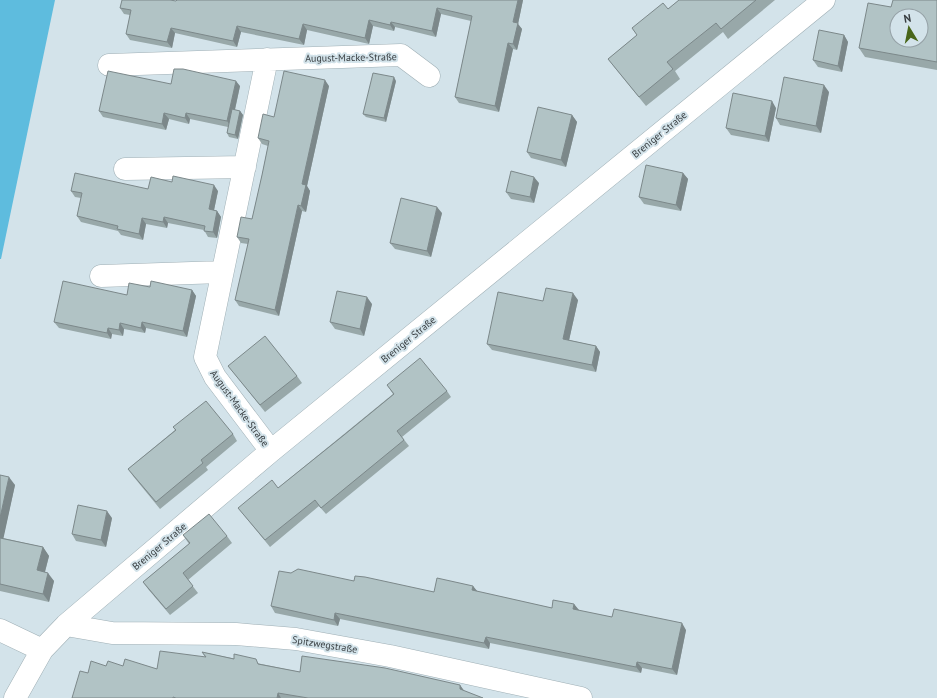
<svg xmlns="http://www.w3.org/2000/svg" width="937" height="698" font-family="'PT Sans',sans-serif">
	<rect width="100%" height="100%" fill="#d3e3ea"/>
	<path fill="#5ebcde" d="M0 0H55L1 259H0Z"/>
	<g fill="none" stroke-linecap="round" stroke-linejoin="round">
		<g stroke="#9fafb5" stroke-width="23">
			<path id="minor" d="M267 59 205 357 215 377 271 451
				M109 65 401 55 429 76
				M125 169 245 167
				M101 276 222 272
				M66 625 112 633 236 634 296 639 390 656 581 698
				M0 630 42 650
				M15 698 42 650 66 625 271 451 824 0"/>
		</g>
		<use href="#minor" stroke="#fff" stroke-width="22"/>
	</g>
	<path fill="#98a8a9" d="M177 0H523L518 24 522 29 517 50 513 49 499 112 459 103 455 97 471 21 441 14 436 37 395 27 394 31 373 26 369 44 307 30 304 45 241 32 237 47 175 33 172 48 130 40 126 34 130 15 124 14 120 8 176 1Z
		M679 0H775L728 39 723 32 675 71 680 79 646 106 615 68 608 59 637 35 632 28 668 9Z
		M937 0V70L865 57 859 48 891 7Z
		M844 35 848 42 842 72 818 67 813 60Z
		M396 81 386 122 366 117 363 114Z
		M171 84 240 86 235 110 240 111 243 115 238 139 229 137 227 133 228 127 190 119 189 124 169 119 166 130 103 117 99 111Z
		M329 86 307 186 310 191 306 212 302 211 279 316 239 306 235 300 248 244 241 243 237 237 252 219 262 175 268 146 262 144 258 138 274 117Z
		M829 92 821 133 780 125 776 118Z
		M776 108 769 142 731 135 726 128Z
		M572 115 577 122 566 167 531 158 527 152Z
		M683 173 688 179 681 211 644 204 639 197Z
		M539 183 534 203 511 199 506 192Z
		M148 189 218 191 214 210 217 211 221 217 217 238 208 237 204 230 168 223 167 228 146 224 143 240 121 235 118 231 81 222 77 216 81 198 75 197 71 191Z
		M442 213 431 257 395 249 390 243Z
		M150 287 192 290 196 296 187 337 146 328 145 333 124 329 123 336 112 334 111 339 59 328 54 322 127 295Z
		M578 300 569 340 596 346 600 352 596 372 492 350 487 344 543 301Z
		M372 304 364 336 335 329 330 322Z
		M228 366 297 376 302 383 265 412 233 372Z
		M387 385 447 391 451 397 402 437 409 446 326 514 319 506 270 547 243 514 238 508 278 488 393 394Z
		M173 427 233 434 237 441 206 467 208 470 160 509 133 476 128 469 175 430Z
		M0 475 15 485 3 538 43 547 49 556 45 572 54 581 49 602 0 591Z
		M112 518 106 547 76 541 72 534Z
		M183 535 227 536 232 543 188 580 198 593 170 615 148 589 143 582 189 544Z
		M291 573 434 592 473 586 477 592 552 608 574 604 579 611 612 617 686 630 677 675 642 668 641 673 490 643 489 649 340 619 338 626 275 613 271 606Z
		M202 652 300 672 460 685 464 691 483 698H72L88 673 106 666H123L157 669 205 657Z"/>
	<path fill="#7c888a" d="M518 0H523L518 24 522 29 517 50 513 44V22Z
		M437 8 441 14 436 37 432 31Z
		M369 20 373 26 369 44 365 38Z
		M391 22 395 27 394 31 390 25Z
		M303 24 307 30 304 45 299 39Z
		M237 26 241 32 237 47 233 41Z
		M171 28 175 33 172 48 167 42Z
		M844 35 848 42 842 72 838 66Z
		M508 43 513 49 499 112 495 106Z
		M394 77 396 81 386 122 384 118Z
		M325 80 329 86 307 186 310 191 306 212 301 206 302 184Z
		M236 81 240 86 231 127 227 121Z
		M824 85 829 92 821 133 816 126Z
		M772 101 776 108 769 142 765 136Z
		M240 111 243 115 238 139 235 135Z
		M164 113 169 119 166 130 162 124Z
		M186 113 190 119 189 124 185 118Z
		M572 115 577 122 566 167 561 160Z
		M683 173 688 179 681 211 676 205Z
		M534 177 539 183 534 203 530 197Z
		M214 185 218 191 213 215 209 209Z
		M298 205 302 211 279 316 275 310Z
		M437 207 442 213 431 257 427 251Z
		M217 211 221 217 217 238 213 232Z
		M164 217 168 223 167 228 163 222Z
		M142 218 146 224 143 240 139 234Z
		M192 290 196 296 187 337 183 331Z
		M573 293 578 300 568 345 563 339Z
		M367 297 372 304 364 336 360 329Z
		M142 322 146 328 145 333 141 328Z
		M120 323 124 329 123 336 119 330Z
		M108 328 112 334 111 339 107 333Z
		M596 346 600 352 596 372 592 365Z
		M9 477 15 485 2 545 0 543V518Z
		M107 511 112 518 106 547 101 540Z
		M43 547 49 556 43 579 37 570Z
		M48 573 54 581 49 602 43 594Z
		M473 586 478 592 472 590Z
		M574 604 579 610 578 616 573 609Z
		M335 613 340 619 338 626 334 620Z
		M682 623 686 630 677 675 672 669Z
		M486 637 490 643 489 649 484 643Z
		M637 662 642 668 641 673 636 667Z
		M460 685 465 692 460 689Z
		M278 693 281 698H277Z"/>
	<path fill="#b1c3c5" stroke="#7c888a" fill-rule="evenodd" d="M122 0H170L176 1 177 0H518L513 22 518 23 513 44 508 43 495 106 455 97 472 16 437 8 432 31 391 22 390 25 369 20 365 38 303 24 299 39 237 26 233 41 171 28 167 42 126 34 131 10 120 8Z
		M679 0H756L721 29 716 23 667 62 673 69 639 97 608 59 637 35 632 28 663 3 668 9Z
		M893 0H937V62L859 48 868 3 891 7ZM897 16H921V40H897Z
		M819 30 844 35 838 66 813 60Z
		M174 69H183L236 81 227 121 186 113 185 118 164 113 162 124 99 111 108 71 171 84Z
		M284 71 325 80 302 184 306 185 301 206 298 205 275 310 235 300 249 239 237 237 241 217 252 219 262 175 269 141 258 138 263 114 274 117Z
		M373 73 394 77 384 118 363 114Z
		M784 77 824 85 816 126 776 118Z
		M733 93 772 101 765 136 726 128Z
		M538 107 572 115 561 160 527 152Z
		M232 109 240 111 235 135 227 133Z
		M646 165 683 173 676 205 639 197Z
		M511 171 534 177 530 197 506 192Z
		M75 173 148 189 151 177 172 182 173 176 214 185 209 209 217 211 213 232 204 231 205 226 164 217 163 222 142 218 139 234 117 229 118 226 77 216 82 193 71 191Z
		M401 198 437 207 427 251 390 243Z
		M63 281 127 295 129 283 150 287 151 281 192 290 183 331 142 322 141 328 120 323 119 330 108 328 107 333 54 322Z
		M546 288 573 293 563 339 596 346 592 365 487 344 498 292 543 301Z
		M337 291 367 297 360 329 330 322Z
		M265 336 297 376 260 405 228 366Z
		M420 358 447 391 397 431 404 440 321 508 315 500 265 540 238 508 272 480 278 488 344 435 394 394 387 385Z
		M206 401 233 434 201 460 203 463 156 502 128 469 176 430 173 427Z
		M0 475 9 477 0 518Z
		M78 505 107 511 101 540 72 534Z
		M209 514 227 536 183 573 193 586 166 609 143 582 190 543 183 535Z
		M0 538 43 547 37 570 48 573 43 594 0 584Z
		M298 569 354 581 355 576 365 577 434 592 437 578 473 586 472 590 552 608 553 600 574 604 573 609 612 617 614 609 682 623 672 669 637 662 636 667 486 637 484 643 335 613 334 620 271 606 279 571 291 573Z
		M160 651 206 657 202 652 234 659V654L256 659 258 664 300 672 302 656 385 668 460 685V689L483 698H308L278 693 277 698H176L173 697V698H72L80 671 88 673 91 661 106 666 108 661 123 666 125 659 157 669Z"/>
	<g text-anchor="middle" stroke-width="4" stroke-linejoin="round" paint-order="stroke">
		<g font-size="10" fill="#373d40" stroke="#d3e3ea">
			<text transform="translate(351 57) rotate(-1)" y="4">August-Macke-Straße</text>
			<text transform="translate(659 134) rotate(-39)" y="4">Breniger Straße</text>
			<text transform="translate(408 339) rotate(-39)" y="4">Breniger Straße</text>
			<text transform="translate(240 408) rotate(54)" y="4">August-Macke-Straße</text>
			<text transform="translate(159 546) rotate(-40)" y="4">Breniger Straße</text>
			<text transform="translate(325 644) rotate(9)" y="4">Spitzwegstraße</text>
		</g>
	</g>
	<g transform="translate(909 28) rotate(350)"><circle r="19" fill="#d3e3ea" stroke="#95a1a6"/>
	<path d="M0-3L7 15L0 10L-7 15Z" fill="#486519"/>
	<text y="-6" font-size="11" font-weight="bold" text-anchor="middle" fill="#373d40">N</text>
	</g>
</svg>
